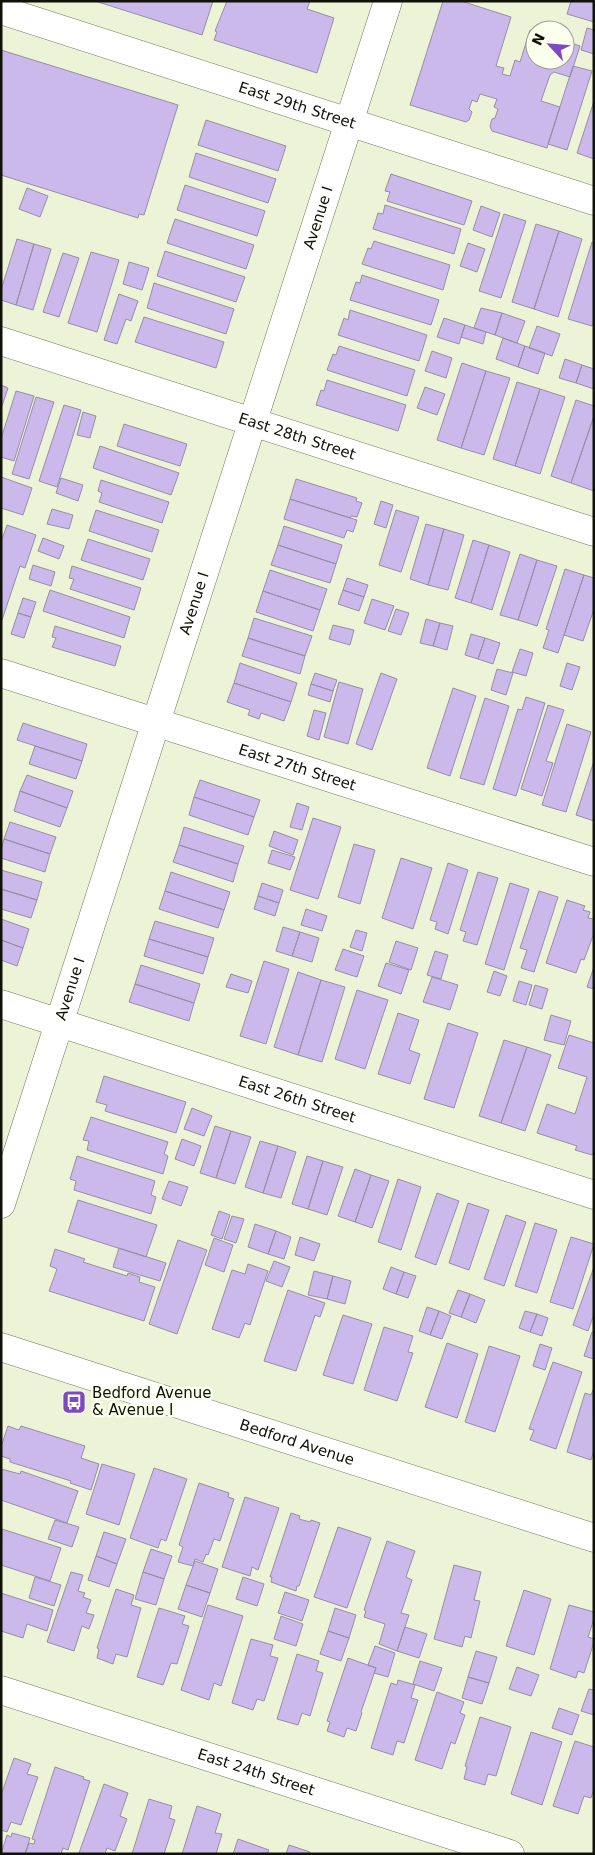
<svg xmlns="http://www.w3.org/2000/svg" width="595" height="1855" font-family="'DejaVu Sans',sans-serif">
	<rect width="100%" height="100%" fill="#edf3d6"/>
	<path fill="#cbb9eb" stroke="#968ea7" d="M95 1H213L202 35Z
		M227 1H310L307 9 334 18 317 73 214 40 217 32 215 31Z
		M443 1H461L511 17 496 66 504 68 502 74 510 76 515 60 520 62 530 30 535 32V60H565V41L580 46 570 77 554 72 550 75 541 101 560 107 547 148 492 131 490 126 492 119 495 118 498 109 494 107 497 99 480 94 477 102 472 100 469 109 472 112 469 120 466 122 410 105Z
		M571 1H594V22L567 14Z
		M587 28 594 30V54L581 50Z
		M1 50 178 105 144 215 139 214 138 218 1 175Z
		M573 66 592 71 567 150 548 144Z
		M594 101V159L577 153Z
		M206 120 286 146 278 171 198 145Z
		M196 153 276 179 268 203 189 177Z
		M391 174 472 201 464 225 387 201 390 192 385 191Z
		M185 185 265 211 257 236 177 210Z
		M27 188 48 196 40 217 19 209Z
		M385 205 461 229 454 254 373 229 378 213 383 214Z
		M481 206 500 213 492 237 473 230Z
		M504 214 526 221 501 298 479 291Z
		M175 219 254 245 246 269 167 243Z
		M536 224 559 231 534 309 512 302Z
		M559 231 582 239 558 317 534 309Z
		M17 239 34 244 16 305 1 300V290Z
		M374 241 450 265 443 290 362 264 368 248 371 249Z
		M592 242 594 243V321L592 326 568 319Z
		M468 243 485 249 477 272 460 266Z
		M34 244 51 249 33 310 16 305Z
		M165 251 245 277 236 302 157 276Z
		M91 252 119 260 97 332 68 323Z
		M63 253 79 258 59 317 43 312Z
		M129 262 149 268 142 290 123 284Z
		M362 275 439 300 431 325 350 300 356 282 360 283Z
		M154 283 234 309 226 334 147 308Z
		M119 294 138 301 131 321 126 319 117 344 104 340Z
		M481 308 502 313 495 335 474 328Z
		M350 310 427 335 419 361 338 335 344 318 348 320Z
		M502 313 525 321 517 343 495 335Z
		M144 317 224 342 216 368 135 342Z
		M444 318 465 325 459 344 437 337Z
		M465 325 486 332 483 344 461 337Z
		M537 326 560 334 552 356 529 348Z
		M503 338 525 346 518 367 496 359Z
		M339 346 415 370 407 396 327 370 333 354 336 355Z
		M525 346 545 353 538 374 518 367Z
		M432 351 452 358 446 378 425 371Z
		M565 359 582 365 576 383 559 378Z
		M462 363 486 371 461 448 437 440Z
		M582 365 594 369V389L576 383Z
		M486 371 510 378 484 455 461 448Z
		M327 380 406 405 398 431 316 405 321 390 324 391Z
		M517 382 540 389 515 466 493 459Z
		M1 385 8 388 1 409Z
		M425 387 445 394 437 415 417 408Z
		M540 389 565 397 540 474 515 466Z
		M16 391 34 396 14 461 1 457V439Z
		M36 397 54 402 29 479 12 474Z
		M576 400 594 406V416L571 483 551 476Z
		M64 405 81 410 57 487 39 481Z
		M83 412 96 416 90 438 77 435Z
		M594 416V491L571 483Z
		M124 424 187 444 180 466 117 446Z
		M100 446 179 473 171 495 93 468Z
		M1 477 32 488 23 515 1 508Z
		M61 478 83 485 78 501 56 493Z
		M296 479 357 498 356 501 362 503 357 517 351 516 350 518 290 499Z
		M101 480 169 502 162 523 99 502 102 493 98 491Z
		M290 499 357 520 353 532 347 530 344 538 284 519Z
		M381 501 393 505 386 528 374 524Z
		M52 509 73 515 69 529 47 524Z
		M96 510 159 530 152 552 89 531Z
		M396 510 419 517 401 572 379 565Z
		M426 524 444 529 428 585 410 579Z
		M7 525 36 535 25 568 20 566 2 620 1 542Z
		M284 526 342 545 336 564 278 545Z
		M444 529 464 535 448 590 428 585Z
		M43 538 64 546 59 559 38 551Z
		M88 539 150 559 143 580 81 560Z
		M473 540 489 545 471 603 455 598Z
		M278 545 336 564 330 583 271 565Z
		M489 545 510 552 492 610 471 603Z
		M520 554 537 560 518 620 500 615Z
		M537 560 557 566 537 626 518 620Z
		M33 565 55 572 51 586 29 579Z
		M72 566 141 588 134 610 70 589 74 579 69 578Z
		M565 569 584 575 558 653 543 648 549 630 546 629Z
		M270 570 327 589 320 610 263 591Z
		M584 575 594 578V609L583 641 564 635Z
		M347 578 368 585 364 597 343 590Z
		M50 590 130 617 124 638 43 611Z
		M343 590 364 597 359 611 338 604Z
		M263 591 320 610 313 631 256 612Z
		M23 598 36 602 31 617 18 613Z
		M372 599 394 606 385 630 364 623Z
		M396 609 409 613 401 635 388 631Z
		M18 613 31 617 24 638 11 634Z
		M254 618 312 636 305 656 248 638Z
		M426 619 440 623 433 646 420 643Z
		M440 623 453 626 447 650 433 646Z
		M333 625 354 630 350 645 329 639Z
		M55 626 121 646 115 666 52 647 56 638 52 637Z
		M471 634 485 638 478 659 465 655Z
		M248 638 305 656 300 674 242 656Z
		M485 638 500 643 493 664 478 659Z
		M520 649 533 653 526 676 512 672Z
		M240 663 297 683 291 702 234 683Z
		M567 663 580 667 572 690 560 686Z
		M497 669 513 673 506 695 491 690Z
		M315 673 337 680 333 691 311 684Z
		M381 673 397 679 372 750 356 744Z
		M339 682 363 689 348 744 324 737Z
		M234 683 291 702 284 721 261 713 259 719 248 715 250 710 227 702Z
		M311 684 333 691 330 702 308 695Z
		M453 688 476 696 450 776 427 768Z
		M526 697 545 703 516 796 493 789 518 709 522 710Z
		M485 698 509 706 484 785 460 778Z
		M548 705 564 710 546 761 553 763 542 796 521 789Z
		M314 710 326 713 319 740 307 736Z
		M23 723 87 744 82 761 17 740Z
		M567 724 591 732 566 812 542 805Z
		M35 746 82 761 76 779 29 764Z
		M594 761V821L576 815Z
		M27 775 73 791 67 808 20 791Z
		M200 780 260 800 254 817 194 797Z
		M20 791 67 808 60 827 14 811Z
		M194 797 254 817 248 835 189 815Z
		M297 803 309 807 302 830 290 827Z
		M313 818 341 827 318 899 290 890Z
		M10 822 56 837 50 854 4 839Z
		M184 827 244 846 238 864 179 845Z
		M274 831 298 840 293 855 269 846Z
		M4 839 50 854 45 872 1 858V850Z
		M354 844 375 850 360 904 338 897Z
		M179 845 238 864 233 882 173 862Z
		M272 850 295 857 290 870 268 863Z
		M401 858 432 868 413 929 382 918Z
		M448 863 468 870 448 934 435 929 437 922 430 920Z
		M1 870 42 882 37 900 1 889Z
		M171 872 230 892 224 910 165 891Z
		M478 872 498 878 477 945 463 941 466 932 460 930Z
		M262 883 283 890 279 903 258 896Z
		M510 883 529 889 504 970 485 964Z
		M1 889 37 900 31 918 1 909Z
		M165 891 224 910 218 928 159 909Z
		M539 891 558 897 534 972 521 968 527 950 520 948Z
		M258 896 279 903 275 916 254 909Z
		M567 900 585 906 583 910 590 912 588 918 594 919V933L584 960 581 959 576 973 546 963Z
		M306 909 327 916 322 931 301 925Z
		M1 919 29 929 23 948 1 940Z
		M155 921 214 938 208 957 149 939Z
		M283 927 300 932 292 956 276 951Z
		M356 930 367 933 362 951 350 947Z
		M300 932 319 938 312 962 292 956Z
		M149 939 208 957 203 974 144 956Z
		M1 940 23 948 17 966 1 960Z
		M396 941 418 948 411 970 389 962Z
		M343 949 364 956 357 977 335 970Z
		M435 951 448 955 441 979 427 975Z
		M264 961 289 969 266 1044 240 1036Z
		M386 963 409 970 401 994 378 986Z
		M141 965 200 984 194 1003 135 984Z
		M594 967V989L587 987Z
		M494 971 507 976 500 996 487 992Z
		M298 972 321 980 298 1055 274 1047Z
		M231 974 252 981 248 993 226 987Z
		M432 977 458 985 450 1010 423 1002Z
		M321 980 345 987 322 1062 298 1055Z
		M519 981 532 985 526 1005 513 1001Z
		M135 984 194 1003 189 1021 129 1002Z
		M535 985 548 989 542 1009 529 1005Z
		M357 990 388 1000 365 1069 335 1059Z
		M398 1013 419 1020 409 1050 420 1054 410 1084 378 1074Z
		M551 1015 571 1021 564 1045 544 1040Z
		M448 1023 478 1033 454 1108 424 1099Z
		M569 1035 594 1043V1152L592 1155 575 1150 577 1146 537 1133 547 1104 575 1114 587 1077 558 1068Z
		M504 1040 527 1047 501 1123 479 1116Z
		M527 1047 551 1055 525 1131 501 1123Z
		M104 1076 186 1102 176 1133 105 1111 107 1105 96 1102Z
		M192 1108 212 1116 204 1136 184 1129Z
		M91 1117 168 1142 164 1154 168 1156 163 1174 87 1150 89 1141 83 1140Z
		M215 1126 231 1131 216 1178 200 1173Z
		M231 1131 251 1137 235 1184 216 1178Z
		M182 1139 201 1146 194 1166 175 1159Z
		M260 1141 278 1146 263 1193 245 1187Z
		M278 1146 296 1152 281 1198 263 1193Z
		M77 1156 155 1181 151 1195 156 1197 151 1214 74 1190 76 1181 70 1179Z
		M307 1156 323 1161 308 1209 292 1204Z
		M323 1161 343 1167 327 1215 308 1209Z
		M355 1169 371 1175 355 1222 338 1216Z
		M371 1175 389 1181 372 1228 355 1222Z
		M398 1179 421 1187 401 1250 378 1242Z
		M169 1181 188 1187 181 1206 162 1199Z
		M437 1193 459 1201 436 1265 415 1257Z
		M78 1200 157 1225 146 1257 68 1232Z
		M468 1203 489 1210 469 1270 449 1263Z
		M219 1211 230 1215 222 1239 211 1235Z
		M506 1215 526 1222 504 1286 484 1279Z
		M232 1216 244 1219 236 1243 224 1239Z
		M535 1223 557 1230 537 1293 515 1286Z
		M255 1224 276 1231 268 1254 248 1247Z
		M276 1231 291 1237 284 1259 268 1254Z
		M300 1237 320 1244 314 1261 295 1255Z
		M571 1237 594 1244 573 1309 550 1302Z
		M214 1238 233 1245 224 1272 205 1265Z
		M178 1240 207 1250 177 1334 149 1324Z
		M119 1248 166 1263 160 1281 113 1267Z
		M55 1249 85 1259 83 1262 127 1276 128 1273 140 1277 139 1282 155 1287 144 1321 49 1291 57 1269 50 1266Z
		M274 1261 290 1267 282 1287 266 1281Z
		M248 1264 268 1271 250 1325 245 1323 239 1338 212 1329 232 1270 245 1274Z
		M391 1267 404 1272 396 1294 383 1289Z
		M594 1267V1314L588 1331 573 1325Z
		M314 1271 333 1276 327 1299 308 1295Z
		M404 1272 416 1276 408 1298 396 1294Z
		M333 1276 351 1281 345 1304 327 1299Z
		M288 1290 325 1303 320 1317 315 1315 296 1371 264 1361Z
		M458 1290 470 1294 461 1317 449 1313Z
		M470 1294 485 1300 476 1323 461 1317Z
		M427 1307 439 1311 430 1335 419 1331Z
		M439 1311 451 1316 442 1339 430 1335Z
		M525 1311 537 1314 530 1332 519 1328Z
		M537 1314 548 1318 542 1336 530 1332Z
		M343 1315 372 1324 353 1384 323 1375Z
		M384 1327 413 1336 408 1352 413 1353 397 1401 364 1390Z
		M592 1332H594V1359L584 1356Z
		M447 1343 478 1354 457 1418 425 1407Z
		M540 1344 552 1348 545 1370 533 1366Z
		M489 1346 520 1356 495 1432 465 1422Z
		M553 1362 582 1372 556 1449 530 1440 534 1430 529 1429Z
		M593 1390 594 1451 591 1460 567 1452 585 1393 591 1395Z
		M8 1426 19 1430 21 1426 85 1446 81 1458 99 1464 91 1490 70 1483 71 1481 10 1462V1459L1 1456V1447Z
		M102 1464 135 1474 119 1525 86 1514Z
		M154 1468 187 1479 166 1541 161 1539 158 1548 130 1538Z
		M1 1469 20 1474 21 1471 78 1491 67 1523 1 1500Z
		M199 1483 229 1493 228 1497 234 1499 220 1541 214 1539 208 1555 206 1554 203 1562 195 1559 193 1566 178 1562 183 1547 179 1545Z
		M245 1497 279 1508 258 1570 252 1567 250 1576 222 1567Z
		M291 1513 300 1516 299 1519 310 1522 311 1520 320 1523 299 1586H297L296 1591 271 1582 272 1577H270Z
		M55 1520 79 1527 72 1547 48 1539Z
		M338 1527 371 1538 347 1608 314 1597Z
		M2 1529 61 1548 50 1581 1 1565Z
		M104 1532 126 1539 117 1564 96 1556Z
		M387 1541 415 1551 406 1577 412 1580 401 1613 409 1615 397 1651 379 1644 385 1624 364 1617 366 1611 364 1610Z
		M151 1549 172 1556 164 1579 143 1572Z
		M96 1556 117 1564 109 1587 88 1580Z
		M195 1561 218 1569 210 1593 186 1585Z
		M454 1565 481 1572 474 1600 480 1601 471 1638 465 1636 462 1647 434 1639Z
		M71 1572 83 1575 78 1591 85 1593 83 1597 91 1600 86 1613 94 1615 89 1629 82 1626 74 1651 47 1642Z
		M143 1572 164 1579 156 1605 135 1599Z
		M35 1577 61 1585 54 1606 29 1598Z
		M243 1577 264 1584 257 1606 236 1599Z
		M186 1585 210 1593 202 1617 178 1609Z
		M116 1589 134 1595 131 1605 141 1608 127 1657 116 1654 113 1664 97 1658 99 1649 97 1648Z
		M524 1590 551 1599 534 1655 506 1646Z
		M285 1592 309 1600 302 1621 278 1613Z
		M1 1593 53 1610 47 1631 27 1624 23 1638 1 1631Z
		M208 1605 243 1616 221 1686 214 1683 209 1700 181 1690Z
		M569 1605 594 1612V1619L588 1637 594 1639V1642L584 1673 578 1671 576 1678 550 1669Z
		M159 1608 185 1616 182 1624 189 1626 177 1664 171 1663 163 1685 137 1677Z
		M335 1608 356 1615 349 1638 328 1631Z
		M281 1616 303 1624 296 1646 274 1639Z
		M405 1627 427 1634 419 1658 397 1651Z
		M328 1631 349 1638 341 1661 320 1654Z
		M251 1639 273 1645 270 1656 278 1658 264 1701 257 1699 253 1710 232 1703Z
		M375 1646 395 1653 388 1677 374 1673 376 1668 368 1665Z
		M476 1651 497 1657 489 1683 468 1677Z
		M297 1654 319 1661 316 1671 323 1673 310 1716 302 1713 298 1725 277 1719Z
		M348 1658 376 1668 361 1712 362 1713 356 1731 347 1728 344 1737 327 1731 330 1722 327 1721Z
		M420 1661 442 1668 434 1691 413 1684Z
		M517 1667 539 1675 531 1696 509 1689Z
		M468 1677 489 1683 482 1704 462 1698Z
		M398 1680 415 1685 411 1698 418 1700 404 1743 397 1741 393 1755 371 1748 391 1683 397 1685Z
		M589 1689 594 1690V1715L581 1711Z
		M437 1692 464 1702 460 1713 465 1715 455 1744 451 1742 442 1769 415 1760Z
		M559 1708 579 1715 572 1735 552 1728Z
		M480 1717 511 1727 496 1776 488 1774 485 1785 464 1779 467 1767 465 1766Z
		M531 1732 562 1742 542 1805 511 1794Z
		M575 1741 594 1747V1789L591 1798 584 1796 578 1814 553 1806Z
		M14 1758 31 1764 27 1774 38 1777 21 1825 11 1822 7 1832 1 1830V1795Z
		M55 1767 84 1777 83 1779 90 1781 68 1850 63 1848 61 1854H25L29 1843 34 1844 35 1840 32 1839Z
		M104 1784 128 1793 120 1816 127 1819 115 1851 107 1848 105 1854H82L79 1853Z
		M149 1799 172 1806 169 1818 175 1820 164 1854H132Z
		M197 1806 221 1814 215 1833 222 1834 216 1854H182Z
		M12 1833 30 1838 25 1854H1L7 1835 11 1837Z
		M238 1839 269 1850 267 1854H233Z
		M289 1845 310 1852V1854H286Z"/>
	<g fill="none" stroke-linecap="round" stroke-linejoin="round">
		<g stroke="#72765d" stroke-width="29">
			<g id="minor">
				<path id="s1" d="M1 10 594 201"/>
				<path id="s2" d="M1 341 594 532"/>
				<path id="s3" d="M1 673 594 862"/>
				<path id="s4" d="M1 1004 594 1195"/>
				<path id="s5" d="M1 1204 388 1"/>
				<path id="s6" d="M1 1690 510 1854"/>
			</g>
		</g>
		<g stroke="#72765d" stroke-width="29">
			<g id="major">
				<path id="s7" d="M1 1347 594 1538"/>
			</g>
		</g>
		<use href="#minor" stroke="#fff" stroke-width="28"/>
		<use href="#major" stroke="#fff" stroke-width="28"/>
	</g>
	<defs>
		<g id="bus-square" transform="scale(1.25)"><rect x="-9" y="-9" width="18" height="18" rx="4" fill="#7e49c0" stroke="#fbffee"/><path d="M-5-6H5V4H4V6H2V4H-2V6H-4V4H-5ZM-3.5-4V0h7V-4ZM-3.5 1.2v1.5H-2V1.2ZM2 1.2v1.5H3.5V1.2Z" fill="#fff"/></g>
	</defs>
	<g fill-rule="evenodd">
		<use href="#bus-square" x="74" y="1402"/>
	</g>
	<g text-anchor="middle" stroke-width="5" stroke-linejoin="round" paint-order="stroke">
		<g font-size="15" fill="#101208" stroke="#fbffee">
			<text dy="5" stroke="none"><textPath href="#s1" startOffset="311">East 29th Street</textPath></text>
			<text dy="5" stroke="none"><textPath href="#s5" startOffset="1036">Avenue I</textPath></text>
			<text dy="5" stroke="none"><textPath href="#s2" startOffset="311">East 28th Street</textPath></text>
			<text dy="5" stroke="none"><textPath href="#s5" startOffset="631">Avenue I</textPath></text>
			<text dy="5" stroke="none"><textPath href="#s3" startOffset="311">East 27th Street</textPath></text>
			<text dy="5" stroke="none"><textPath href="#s5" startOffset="226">Avenue I</textPath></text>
			<text dy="5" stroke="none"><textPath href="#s4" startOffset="311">East 26th Street</textPath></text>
			<text dy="5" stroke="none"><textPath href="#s7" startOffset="311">Bedford Avenue</textPath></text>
			<text dy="5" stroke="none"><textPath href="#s6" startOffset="268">East 24th Street</textPath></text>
		</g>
		<g font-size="15" fill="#101208" stroke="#fbffee" text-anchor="start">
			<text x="92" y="1398">Bedford Avenue<tspan x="92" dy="17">&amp; Avenue I</tspan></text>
		</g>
	</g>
	<rect width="595" height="1855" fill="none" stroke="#101208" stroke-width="5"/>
	<g transform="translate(550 45) rotate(296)"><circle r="24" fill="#fbffee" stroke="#9da092"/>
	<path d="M0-4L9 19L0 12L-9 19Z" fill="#7e49c0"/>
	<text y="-8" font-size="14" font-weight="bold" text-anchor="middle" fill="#101208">N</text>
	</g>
</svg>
